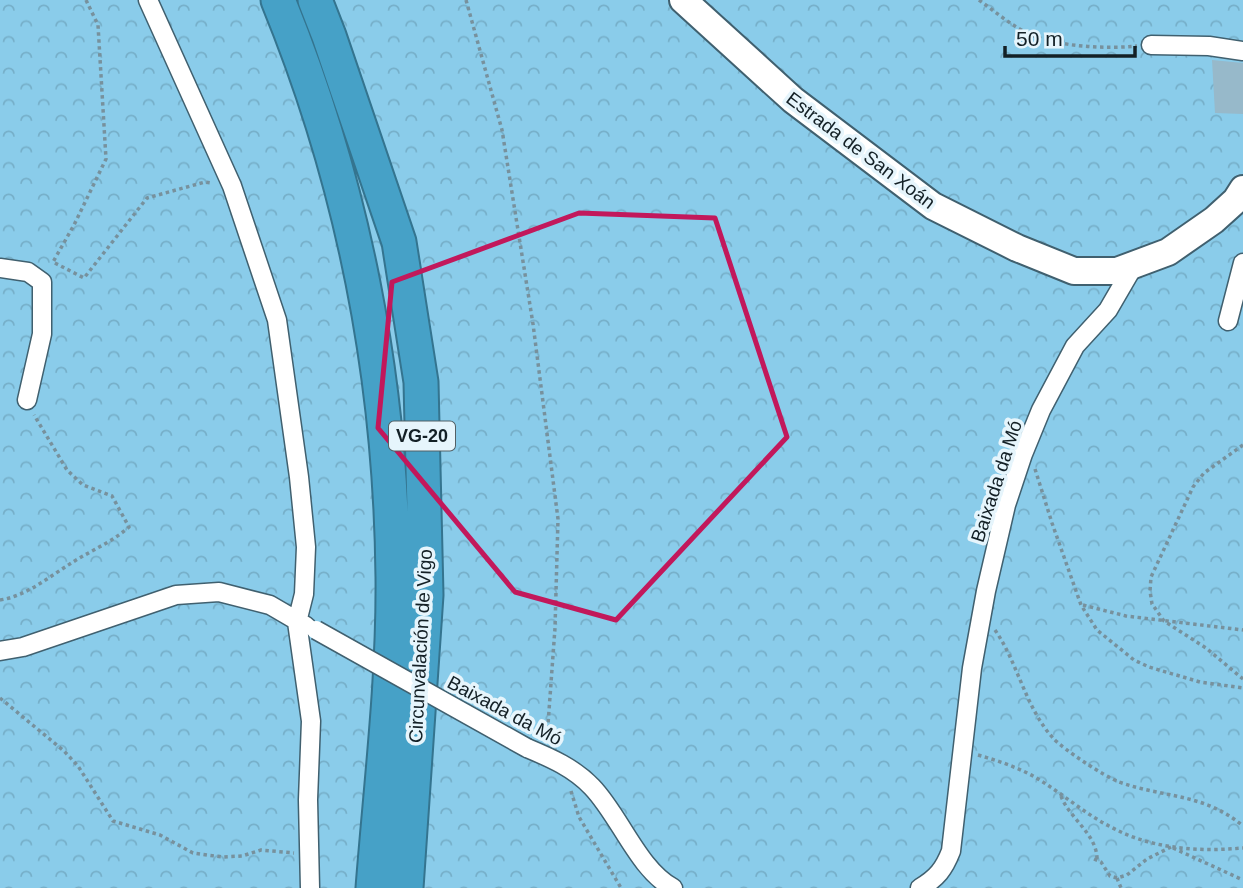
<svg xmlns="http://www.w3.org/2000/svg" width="1243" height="888" font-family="Arial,sans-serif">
	<defs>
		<pattern id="forest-crowns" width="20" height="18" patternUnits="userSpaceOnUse" patternTransform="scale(1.75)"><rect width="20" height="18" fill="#8accea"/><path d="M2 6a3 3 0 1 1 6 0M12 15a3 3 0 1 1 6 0" fill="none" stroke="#76afc9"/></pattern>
	</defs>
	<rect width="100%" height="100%" fill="#c7ebfc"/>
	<path fill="url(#forest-crowns)" d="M0 0H1243V888H0Z"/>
	<path fill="#97b9ca" d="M1212 60 1243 63V114L1215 113Z"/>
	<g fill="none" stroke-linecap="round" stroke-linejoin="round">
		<g stroke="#40606f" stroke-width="21">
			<path id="street" d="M148 0 232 186 277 320 299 477 306 547 304 594 297 622 311 721 308 800 310 888
				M1151 45 1209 46 1243 51
				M0 268 28 272 42 282V334L27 400
				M1228 321 1243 263
				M0 651 23 647 176 595 219 592 270 605 306 626
				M527 748C551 758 574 768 592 787 620 816 638 869 673 888
				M920 888C937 878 944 869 951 851L972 668 986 591 1006 505 1023 454 1041 410 1075 346 1108 310 1133 267"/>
		</g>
		<g stroke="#40606f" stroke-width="30">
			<path id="secondary" d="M683 0 793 100 933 206 1017 248 1074 271H1117L1168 252 1214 220 1236 200 1243 189"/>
		</g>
		<g stroke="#34748f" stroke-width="37">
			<path id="highway" d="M278 0C353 183 391 379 393 577 394 681 381 785 373 888
				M315 0 329 36 399 242 421 382 426 595 406 888"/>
		</g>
		<path stroke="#77919d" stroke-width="3.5" stroke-dasharray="3.5 3.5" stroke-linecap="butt" d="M86 0 98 25 106 159 74 225 53 262 84 278 147 198 205 182 212 183
			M466 0 502 130 533 324 558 519 555 628 547 738
			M979 0C997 13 1014 28 1034 36 1064 47 1105 49 1137 46
			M1243 445 1204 473 1193 487 1151 577 1150 591 1152 604 1164 621 1206 648 1243 679
			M1035 469 1052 523 1081 605 1097 630 1134 660 1149 667 1200 682 1243 688
			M0 600C27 596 50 576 73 562 92 550 112 542 129 527L112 496 83 485 67 470 34 415
			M1083 605 1126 616 1243 630
			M995 630C1018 663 1025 707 1053 738 1064 750 1104 776 1119 782 1164 798 1204 793 1243 826
			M0 698 64 751 78 766 113 821 160 835 193 853 222 857 242 856 261 850 294 853
			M978 755C999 761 1020 768 1038 779 1063 794 1085 814 1111 827 1151 849 1198 852 1243 848
			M571 791 579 817 621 888
			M1061 796C1069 818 1097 834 1097 859
			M1173 848 1243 880
			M1094 859 1101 862 1110 876 1117 878 1127 875 1147 859 1171 847
			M1117 878 1121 888"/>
		<use href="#street" stroke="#fff" stroke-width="18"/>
		<use href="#secondary" stroke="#fff" stroke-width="26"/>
		<use href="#highway" stroke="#46a1c7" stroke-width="33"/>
		<g stroke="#40606f" stroke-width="21" stroke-linecap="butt">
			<path id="street-bridge" d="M316 630 527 748"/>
		</g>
		<use href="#street-bridge" stroke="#fff" stroke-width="18"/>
	</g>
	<path fill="none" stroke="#c2185b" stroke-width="5" stroke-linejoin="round" d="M579 213 715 218 787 437 616 620 515 592 378 428 392 282Z"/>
	<g text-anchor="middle" stroke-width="7" stroke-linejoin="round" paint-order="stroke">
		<rect fill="#e6f5fc" stroke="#526066" stroke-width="2" x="389" y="421.5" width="66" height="29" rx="5"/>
		<g font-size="18" font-weight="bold" fill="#132026">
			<text x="422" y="442">VG-20</text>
		</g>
		<g font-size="19" fill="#132026" stroke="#e6f5fc">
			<text transform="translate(861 150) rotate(37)" y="7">Estrada de San Xoán</text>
			<text transform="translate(996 481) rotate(-72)" y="7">Baixada da Mó</text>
			<text transform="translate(420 646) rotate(-87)" y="7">Circunvalación de Vigo</text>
			<text transform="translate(505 710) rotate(28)" y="7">Baixada da Mó</text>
		</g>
	</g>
	<path d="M1005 46v10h130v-10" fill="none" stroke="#132026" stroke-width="3.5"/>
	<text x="1016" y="46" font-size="21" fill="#132026" stroke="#e6f5fc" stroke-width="5" paint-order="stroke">50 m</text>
</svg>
